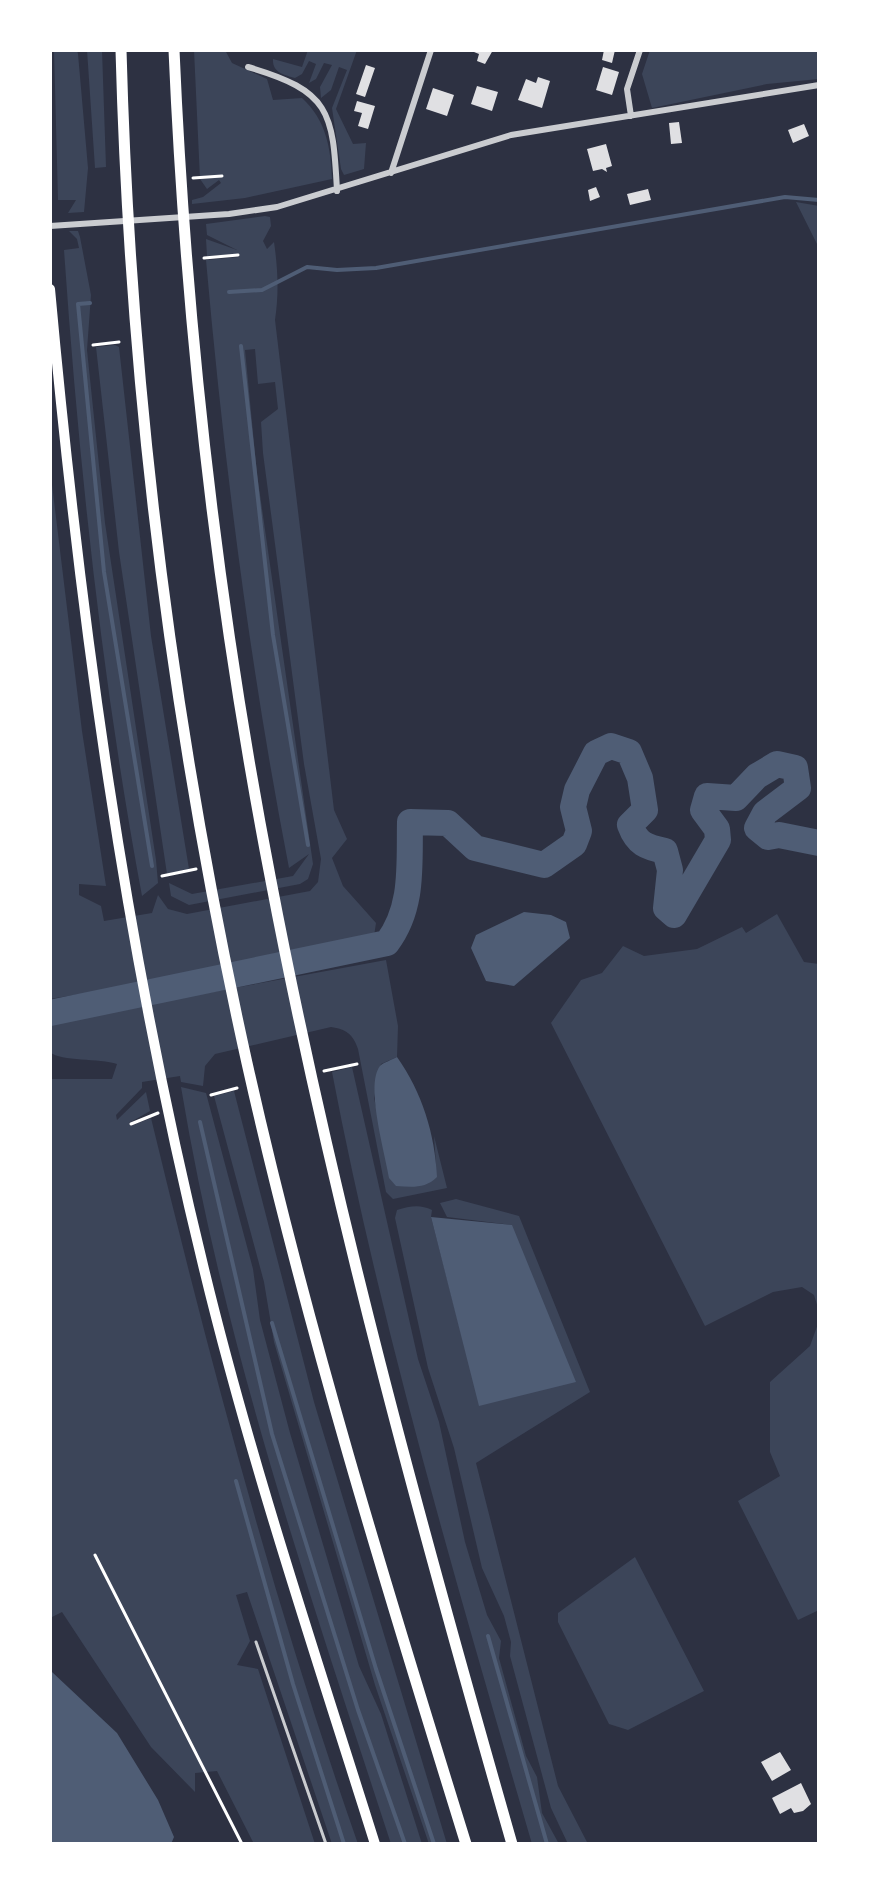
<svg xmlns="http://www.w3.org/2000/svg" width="869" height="1894" font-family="'Source Sans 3',sans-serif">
	<rect width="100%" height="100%" fill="#2d3142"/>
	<path fill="#3c4559" d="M54 50H77L78 54 88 168 84 212 68 213 76 200H58Z
		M87 50H102L106 167 95 168Z
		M194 50H225L232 63 267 79 273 100 302 98C326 120 331 148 332 179L245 198 192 204V200L203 197 221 183 219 180 207 189 200 179Z
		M308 50H357L336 109 353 144 366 143 364 169 344 175 341 169 332 108 347 70 339 67 331 90 321 98 320 87 332 65 324 63 316 79 309 83 316 64 309 61 302 74 295 78C285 75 272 73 273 59L302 67Z
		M650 50H819V79L767 84 652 108 642 74Z
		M796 202 819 206V248Z
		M265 216 270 217 271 226 263 241 267 249 274 242C278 270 279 293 275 320L334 810 347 839 332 858 343 886 376 923 374 936 171 979 50 999V468L82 731 106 886 79 884V895L101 906 104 921 152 913 158 895 168 909 187 914 310 891 318 882 321 859 304 764 263 453 261 422 278 409 275 382 258 384 255 349 245 350 257 474 313 864 308 879 300 884 189 905 171 896 169 883 192 894 293 876 309 854 289 868C250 667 224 463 206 260L239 257 238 254 207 256 206 239 237 250 207 235 206 224Z
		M69 231H78L80 237 91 295 87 350 105 523 156 860 158 883 142 896C102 681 79 467 64 250L79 248 77 239Z
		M115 345 119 347 151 636 189 869 167 874 119 552 96 347Z
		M777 914 804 962 819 964V1311L814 1295 802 1287 773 1292 705 1326 551 1023 581 980 602 973 623 946 644 956 697 949 742 927 746 933Z
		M386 960 398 1026 397 1057 381 1064 374 1098 383 1139 436 1164 434 1136 447 1188 393 1199 386 1192 358 1049C353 1034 346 1029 331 1027L215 1054 205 1066 203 1086 181 1082 180 1076 142 1082V1088L116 1115 117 1120 146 1092 150 1111 129 1123 131 1126 151 1118C210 1362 275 1607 358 1844H332L247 1592 236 1595 250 1641 237 1665 258 1669 315 1844H254L217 1771 195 1773V1792L151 1747 62 1612 50 1618V1079H112L117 1064C100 1058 61 1062 50 1052V1022Z
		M352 1067 418 1359 439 1422 465 1542 487 1615 501 1641 499 1658 526 1756 537 1777 542 1813 559 1844H532C458 1589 382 1333 332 1072Z
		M181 1087 206 1093 253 1269 260 1320 290 1433 359 1666 381 1714 422 1844H391C310 1595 224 1346 181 1087Z
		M234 1091 314 1402 447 1844H429L375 1685 274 1342 264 1282 214 1096Z
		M456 1199 519 1216 590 1392 476 1463 558 1786 588 1844H568L551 1808 510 1656 511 1642 504 1616 482 1568 454 1448 428 1368 395 1218 397 1210C410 1206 420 1204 432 1210L431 1217 480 1406 512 1225 447 1217 440 1203Z
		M819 1321V1610L798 1620 738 1501 780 1476 770 1452V1382L810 1346Z
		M635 1557 704 1691 628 1730 609 1724 558 1622V1613Z"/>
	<path fill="#4f5d75" d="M524 912 551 915 566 922 570 938 514 986 486 981 471 948 476 935Z
		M397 1057C422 1092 435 1134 437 1177 425 1189 412 1187 396 1186L389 1178C385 1153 365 1085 380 1066 384 1062 392 1060 397 1057Z
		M431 1217 512 1225 576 1382 479 1406Z
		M52 1672 117 1733 158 1800 174 1837 171 1844H50Z"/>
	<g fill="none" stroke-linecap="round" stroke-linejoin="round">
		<path stroke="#4f5d75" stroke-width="4" d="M229 292 262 290 307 267 337 270 376 268 785 197 819 200
			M90 303 78 304 104 572 152 866
			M241 346 273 635 308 845
			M200 1122 272 1434 358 1710 405 1844
			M272 1323 376 1669 434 1844
			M236 1481 293 1684 344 1844
			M488 1636 547 1844"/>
		<path stroke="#4f5d75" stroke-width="26" d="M50 1013 387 943C414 907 409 865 410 822L448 823 475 848 544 865 574 844 579 831 573 807 577 790 596 753 611 746 629 752 640 778 645 810 630 825C637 844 646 847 665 851L670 870 666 908 674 915 718 840 717 829 703 810 707 796 736 798 757 776 777 764 795 768 798 788 765 813 757 828 768 837 779 835 819 843"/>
	</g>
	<path fill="#e0e0e3" d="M469 50H493L485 64 477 61 479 54Z
		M604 50H615L612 63 602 60Z
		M366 65 375 68 365 97 356 94Z
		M603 67 619 72 612 95 596 90Z
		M538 77 550 81 542 108 518 100 526 79 536 83Z
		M477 86 498 92 492 111 471 104Z
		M433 88 454 95 447 116 426 109Z
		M357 101 375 106 368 129 358 126 362 113 354 111Z
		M679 122 682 143 671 144 669 123Z
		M804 124 809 136 793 143 788 130Z
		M606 144 612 166 606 168 607 172 602 169 593 171 587 149Z
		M596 187 600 197 590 201 588 190Z
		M648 189 651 200 630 205 627 194Z
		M780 1752 791 1770 772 1781 761 1762Z
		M801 1783 811 1804 803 1811 794 1813 791 1808 780 1814 772 1798Z"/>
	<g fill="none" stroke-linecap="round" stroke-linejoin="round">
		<path stroke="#fff" stroke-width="3" d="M193 178 222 176
			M204 258 238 255
			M93 345 119 342
			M162 876 196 869
			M324 1071 357 1064
			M211 1095 237 1088
			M131 1124 158 1113
			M95 1555 242 1844"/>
		<path stroke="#caccd0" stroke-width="3" d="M256 1642 326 1844"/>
		<path stroke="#caccd0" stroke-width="6" d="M248 67C330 91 333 111 337 191
			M631 116 627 89 640 50
			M391 173 431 50
			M50 226 229 214 277 207 511 135 819 85"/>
		<path stroke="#fff" stroke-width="10" d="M50 289C80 619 125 947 204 1269 251 1463 315 1653 375 1844"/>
		<path stroke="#fff" stroke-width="11" d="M121 50C130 391 173 730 247 1063 306 1327 386 1586 466 1844
			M174 50C186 328 218 608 271 881 333 1206 421 1526 512 1844"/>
	</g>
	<rect width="869" height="1894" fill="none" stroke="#ffffff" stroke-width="104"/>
</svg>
